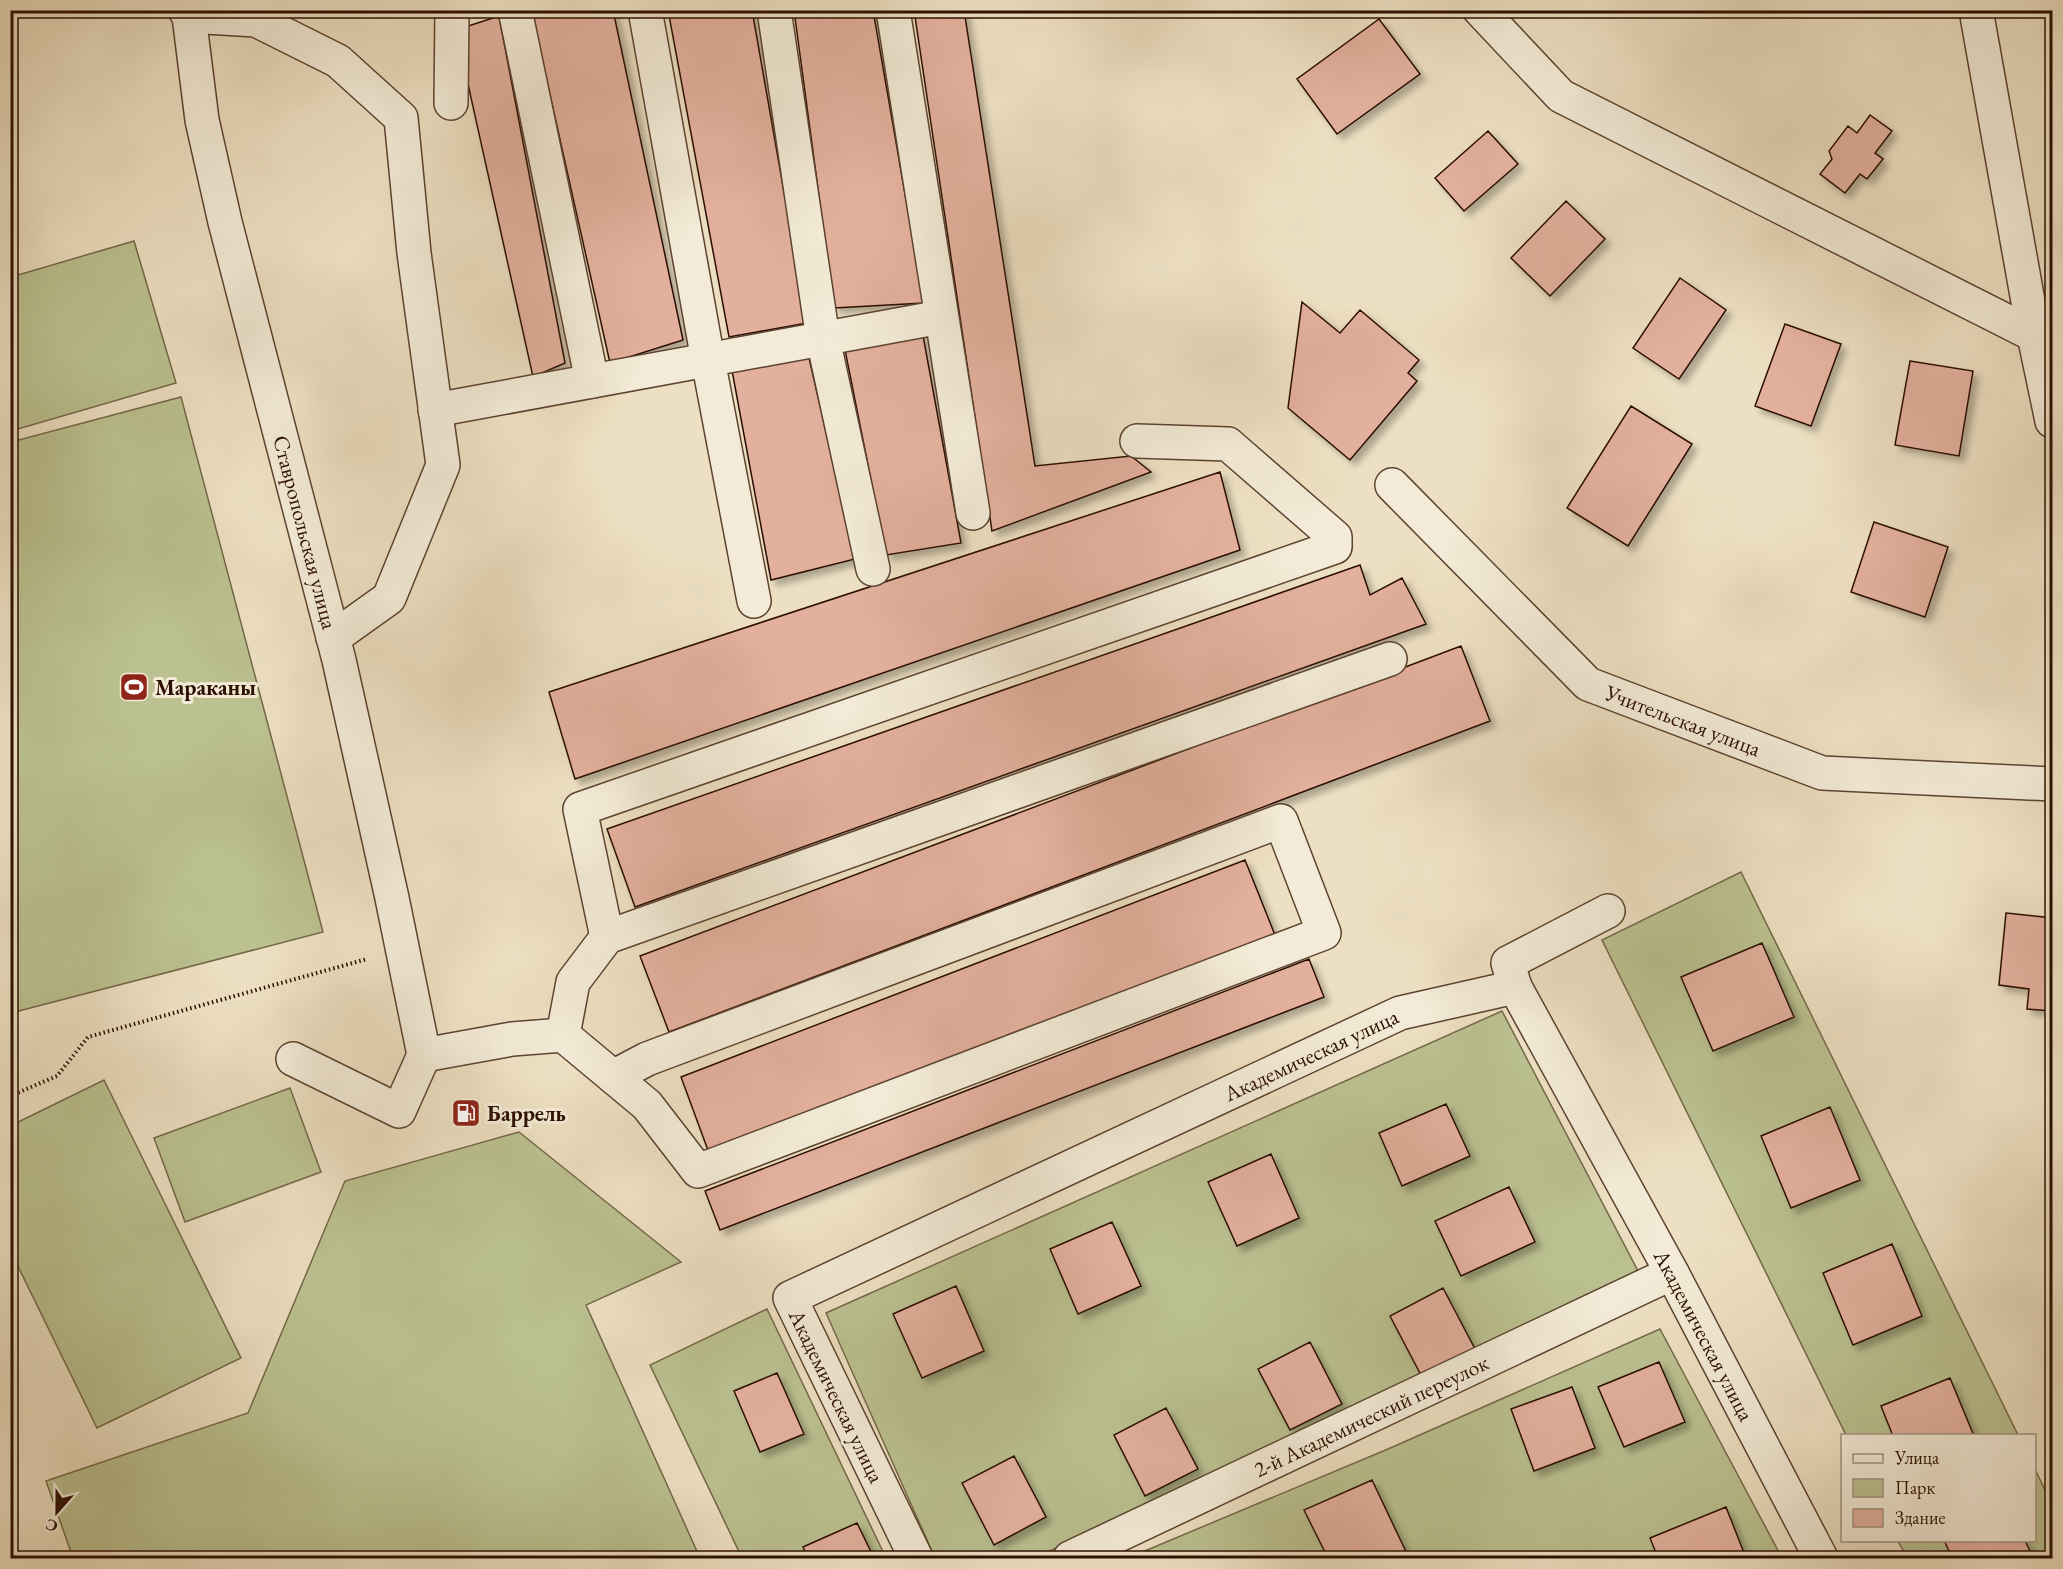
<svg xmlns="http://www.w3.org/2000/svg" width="2063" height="1569" font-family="'EB Garamond',serif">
	<defs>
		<filter id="shadow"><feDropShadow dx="5.5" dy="5.5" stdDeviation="3" flood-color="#0004"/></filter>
	</defs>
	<rect width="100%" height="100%" fill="#ede0c2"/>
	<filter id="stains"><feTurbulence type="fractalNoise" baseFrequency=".00333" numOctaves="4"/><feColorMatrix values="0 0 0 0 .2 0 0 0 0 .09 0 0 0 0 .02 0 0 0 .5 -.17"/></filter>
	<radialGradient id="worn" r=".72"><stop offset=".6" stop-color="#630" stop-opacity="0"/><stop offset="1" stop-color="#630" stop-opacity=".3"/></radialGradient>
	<path fill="#bbc191" stroke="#746848" stroke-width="1.5" d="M134 241 176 383 11 431V277Z
		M181 397 323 932 11 1013V442Z
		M1741 872 2018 1435H1846L1602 940Z
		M1502 1011 1638 1271 1035 1558H935L826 1313Z
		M104 1080 241 1358 97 1428 11 1252 10 1126Z
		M290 1088 321 1172 185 1222 154 1138Z
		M519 1132 681 1262 586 1305 700 1558H73L46 1481 248 1413 345 1181Z
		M767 1309 886 1558H742L650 1365Z
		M1660 1329 1782 1558H1128L1388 1449Z
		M2035 1469 2052 1505V1558H1907L1898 1541 2034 1540Z"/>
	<path fill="#e3b09d" stroke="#2c0f00" stroke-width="1.5" filter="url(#shadow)" d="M531 10H613L683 340 610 363Z
		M668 10H752L807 323 729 337Z
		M794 10H873L924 303 834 308Z
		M914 10H964L1035 466 1131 456 1151 472 992 531Z
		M499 16 565 363 533 377 456 30Z
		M1379 19 1420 74 1337 134 1297 79Z
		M1870 115 1892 131 1875 153 1883 159 1867 179 1860 174 1845 193 1820 174 1832 159 1829 151 1848 126 1857 133Z
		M1488 131 1518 164 1464 211 1435 178Z
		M1566 201 1605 239 1550 296 1511 258Z
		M1680 278 1726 310 1679 379 1633 348Z
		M1302 302 1340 333 1360 310 1419 360 1408 373 1417 381 1350 460 1288 408Z
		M1785 324 1841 344 1811 426 1755 406Z
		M922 330 961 543 886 555 842 335Z
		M807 349 855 559 771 580 731 365Z
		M1910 361 1973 371 1959 456 1895 445Z
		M1631 406 1692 444 1628 546 1567 508Z
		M1220 472 1240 550 575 779 549 692Z
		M1874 522 1948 547 1925 617 1851 592Z
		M1360 565 1370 595 1402 578 1426 624 635 907 607 829Z
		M1461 646 1490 721 669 1032 640 956Z
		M1245 860 1275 935 709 1153 681 1077Z
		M2006 913 2052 918V1011L2027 1009 2029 989 1999 985Z
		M1762 943 1794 1017 1713 1051 1681 977Z
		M1309 959 1324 997 720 1230 705 1191Z
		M1446 1104 1470 1156 1402 1186 1379 1133Z
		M1830 1107 1860 1180 1791 1208 1761 1136Z
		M1271 1154 1299 1218 1237 1246 1208 1182Z
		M1509 1187 1535 1242 1461 1276 1435 1221Z
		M1112 1222 1141 1286 1078 1314 1050 1249Z
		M1892 1244 1922 1316 1853 1345 1823 1273Z
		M956 1286 984 1351 922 1378 893 1314Z
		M1443 1288 1475 1349 1422 1377 1390 1316Z
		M1310 1342 1342 1404 1290 1430 1258 1369Z
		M1659 1362 1685 1422 1624 1447 1598 1387Z
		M777 1373 804 1434 760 1452 734 1391Z
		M1950 1378 1974 1436H1893L1881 1406Z
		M1572 1387 1595 1448 1534 1471 1511 1409Z
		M1166 1408 1198 1469 1145 1496 1114 1435Z
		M1014 1456 1046 1517 994 1545 962 1483Z
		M1372 1480 1409 1558H1328L1304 1510Z
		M1726 1507 1746 1558H1658L1650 1538Z
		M857 1523 874 1558H808L803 1547Z
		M1944 1540H2025L2033 1558H1952Z"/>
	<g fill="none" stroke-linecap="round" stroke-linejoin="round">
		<g stroke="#5c4330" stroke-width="36">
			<g id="minor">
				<path id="s1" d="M185 10 189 16 202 120 225 222 339 660 392 898 424 1055"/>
				<path d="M515 10 592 381"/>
				<path d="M645 10 708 360 754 601"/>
				<path d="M774 10 823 339 873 569"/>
				<path d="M893 10 973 513"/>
				<path d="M1480 10 1561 96 2034 335"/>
				<path d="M1976 10 2034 335 2052 421"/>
				<path d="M189 16 256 20 338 61 401 118 414 253 443 465 389 598 333 638"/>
				<path d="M451 103 452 10"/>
				<path d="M435 410 941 317"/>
				<path id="s2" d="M1392 485 1588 684 1822 773 2052 784"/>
				<path id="s3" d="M1608 911 1508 963 1515 987 1672 1273 1821 1558"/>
				<path d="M607 937 580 809 1335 547V537L1228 444 1137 441"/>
				<path d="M563 1035 573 982 607 937 1390 659"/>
				<path d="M424 1055 512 1039 563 1035 647 1105 698 1171 1324 933 1281 821 647 1059 613 1077"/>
				<path d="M293 1059 399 1111 424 1055"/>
				<path id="s4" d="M916 1558 790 1298 1400 1013 1515 987"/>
				<path id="s5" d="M1070 1558 1672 1273"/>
			</g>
		</g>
		<path stroke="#2c0f00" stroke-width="4" stroke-dasharray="1.5 3" stroke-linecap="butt" d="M10 1096 57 1076 88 1037 367 959"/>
		<use href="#minor" stroke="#f3ebd7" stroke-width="33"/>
	</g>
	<defs>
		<g id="stadium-square" transform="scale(1.5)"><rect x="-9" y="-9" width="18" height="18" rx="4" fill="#8f2418" stroke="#f3ebd7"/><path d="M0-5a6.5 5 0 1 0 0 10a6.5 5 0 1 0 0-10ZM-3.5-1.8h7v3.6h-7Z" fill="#fff"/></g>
		<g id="fuel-square" transform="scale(1.5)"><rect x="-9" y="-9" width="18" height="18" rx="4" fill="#8f2418" stroke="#f3ebd7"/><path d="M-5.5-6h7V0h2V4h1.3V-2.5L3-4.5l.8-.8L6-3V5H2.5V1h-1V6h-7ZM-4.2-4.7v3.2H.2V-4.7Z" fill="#fff"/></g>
	</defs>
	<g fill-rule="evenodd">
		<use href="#stadium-square" x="134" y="687"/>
		<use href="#fuel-square" x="466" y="1113"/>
	</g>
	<g text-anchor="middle" stroke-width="6" stroke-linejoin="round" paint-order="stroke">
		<g font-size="22" fill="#2c0f00" stroke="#f3ebd7">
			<text dy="8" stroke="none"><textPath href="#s1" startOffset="537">Ставропольская улица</textPath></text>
			<text dy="8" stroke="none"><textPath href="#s2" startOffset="381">Учительская улица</textPath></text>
			<text dy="8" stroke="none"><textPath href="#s4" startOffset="864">Академическая улица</textPath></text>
			<text dy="8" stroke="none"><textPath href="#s3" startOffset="534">Академическая улица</textPath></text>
			<text transform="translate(837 1396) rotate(64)" y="8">Академическая улица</text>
			<text dy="8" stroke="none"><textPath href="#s5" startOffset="333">2-й Академический переулок</textPath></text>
		</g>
		<g font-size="22" font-weight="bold" fill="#2c0f00" stroke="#f3ebd7" text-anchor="start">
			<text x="155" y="695">Мараканы</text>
			<text x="487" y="1121">Баррель</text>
		</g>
	</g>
	<rect width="2063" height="1569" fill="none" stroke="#ede0c2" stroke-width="36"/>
	<rect x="12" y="12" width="2039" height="1545" fill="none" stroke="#2c0f00" stroke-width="3"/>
	<rect x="18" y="18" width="2027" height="1533" fill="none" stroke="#2c0f00" stroke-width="1.5"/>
	<rect x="1841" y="1434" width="195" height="108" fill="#f3ebd7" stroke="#a39381" stroke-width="1.5"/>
	<rect x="1853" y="1454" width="30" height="9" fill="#f3ebd7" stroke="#a39381" stroke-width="1.5"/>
	<text x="1895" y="1464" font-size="18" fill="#2c0f00">Улица</text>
	<rect x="1853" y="1479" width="30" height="18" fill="#bbc191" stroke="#a39381" stroke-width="1.5"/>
	<text x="1895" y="1494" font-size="18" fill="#2c0f00">Парк</text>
	<rect x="1853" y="1509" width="30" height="18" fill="#e3b09d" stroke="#a39381" stroke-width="1.5"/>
	<text x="1895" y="1524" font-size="18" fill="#2c0f00">Здание</text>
	<g transform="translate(57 1512) rotate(201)" stroke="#f3ebd7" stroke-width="4.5" paint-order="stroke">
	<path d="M0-4.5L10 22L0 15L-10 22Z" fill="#2c0f00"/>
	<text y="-9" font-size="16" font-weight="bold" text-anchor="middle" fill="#2c0f00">С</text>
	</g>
	<rect width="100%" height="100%" filter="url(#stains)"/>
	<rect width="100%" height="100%" fill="url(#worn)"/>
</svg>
